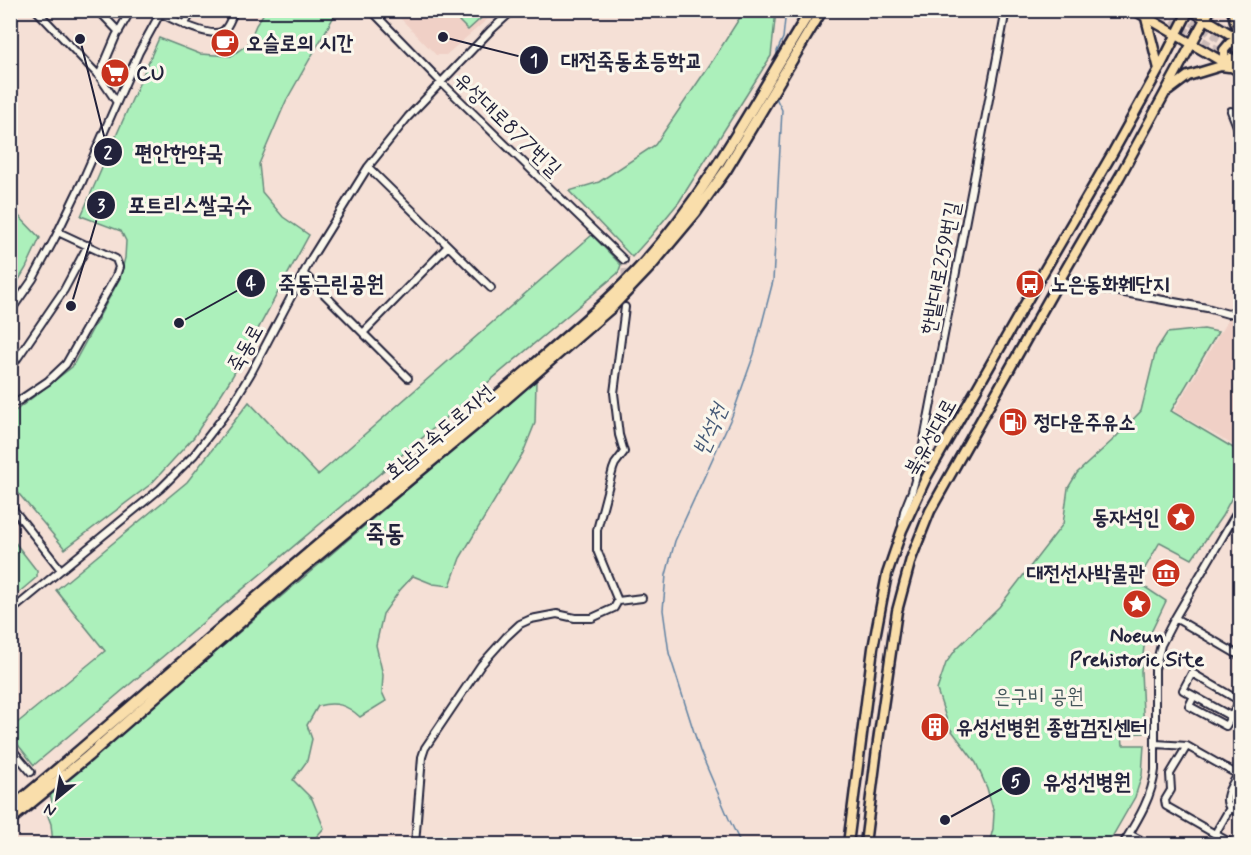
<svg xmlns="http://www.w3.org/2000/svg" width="1251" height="855" font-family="Mynerve,'Poor Story',sans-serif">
	<rect width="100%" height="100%" fill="#f5e0d6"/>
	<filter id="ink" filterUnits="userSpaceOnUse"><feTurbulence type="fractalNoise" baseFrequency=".0167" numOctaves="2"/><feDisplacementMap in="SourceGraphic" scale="12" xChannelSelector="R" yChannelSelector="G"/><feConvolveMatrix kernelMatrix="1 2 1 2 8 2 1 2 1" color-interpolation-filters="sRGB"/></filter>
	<g filter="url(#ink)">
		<path fill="#f0d0c6" d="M389 11H497L446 55H436L402 20Z
			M1230 316 1240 322V449L1174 411Z"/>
		<path fill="#acf0bb" stroke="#67897b" stroke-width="1.5" d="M266 10 337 11 286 101 259 164 262 192 283 217 309 235 232 377 194 437 151 484 65 549 19 494 11 478 10 415 72 367 120 278 125 258 126 241 121 231 81 216 159 38 200 54 231 56 248 44 256 25Z
			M449 11H489L468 30Z
			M744 11H776L771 56 679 202 650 237 632 257 569 191 599 182 655 145 713 60Z
			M11 208 40 238 26 268 11 293Z
			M592 235 621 265 618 273 34 765 11 736V728L105 651 56 590 187 482 249 402 318 475Z
			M1204 329 1218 332 1171 411 1240 452V482L1222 516 1192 559 1160 542 1137 582 1166 601 1144 647 1141 671 1144 733 1122 734 1123 745H1144L1142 775 1135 797 1108 844H989L993 829 994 813 987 788 976 763 949 727 937 690 946 663 957 648 999 607 1063 524 1068 488 1077 473 1114 439 1141 411 1156 350 1167 333Z
			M536 380 535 423 523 453 460 558 450 586 433 584 413 576 400 590 383 614 376 645 383 675 382 692 386 701 360 717C347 705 336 701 318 706L307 725 312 739 307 761 293 780 312 799 324 828 310 844H53L51 824 48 816 52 802 50 793Z
			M10 536 37 571V577L11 599Z"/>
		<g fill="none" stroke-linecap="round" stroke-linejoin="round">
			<path stroke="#5f81a2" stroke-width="1.5" d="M777 57V51L783 38 786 10
				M741 844 729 819 700 751 669 653 663 610 666 575 675 541 732 416 754 354 773 281 782 110 777 100V95"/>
			<path stroke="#cbbab7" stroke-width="6" stroke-dasharray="6 3" stroke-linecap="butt" d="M624 260 625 282"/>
			<path stroke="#cbbab7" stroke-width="8" stroke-dasharray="8 4" stroke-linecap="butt" d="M1151 10 1228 56
				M1171 10 1234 47"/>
			<g stroke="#22223b" stroke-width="10">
				<path id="minor" d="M36 10 99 76 116 101
					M98 10 119 32
					M371 10 441 82 624 260
					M160 13C172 19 211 39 223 31 229 27 231 17 235 10
					M184 25 193 10
					M99 76 116 36 131 10
					M1231 111 1240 134
					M368 167 491 288
					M303 273 408 378
					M1059 281 1207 308 1228 314 1235 312
					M1240 303 1235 312 1240 315
					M10 312 33 279 55 238 82 182 139 52 162 10
					M363 333 448 246
					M10 369 64 290 88 245
					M10 401 17 402 48 381 66 364 116 276 119 267 116 259 58 232
					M10 505 61 570
					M902 524 904 511 912 491 919 466 1006 10
					M618 601 642 598
					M10 612 61 570 160 489 194 455 230 408 251 373 312 257 368 167 408 117 490 31 513 10
					M1175 618 1240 656
					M1194 696 1232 717
					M1240 701 1226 726 1189 706 1194 696 1183 690 1192 673 1240 701V702
					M1156 744 1187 746 1240 776
					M1187 746 1170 774 1171 790 1165 800 1166 806 1215 834 1230 808C1221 797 1234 782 1240 771
					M10 747 31 772
					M1229 806 1240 815
					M1129 834 1148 844
					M1215 834 1233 844
					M415 844 422 757 425 748 481 665 506 637 520 624 531 619 557 614 575 618H592L614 608 618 601 597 550V530L613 469 615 464 624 452 619 435 614 393 625 307
					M1123 844C1137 821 1152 798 1155 770V669L1161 645 1175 618 1240 507"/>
			</g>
			<g stroke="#22223b" stroke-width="13">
				<path id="major" d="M1134 10 1240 72
					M1191 10 1240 40
					M1146 18 1159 69
					M1237 49 1240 51
					M1231 58 1240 63
					M1228 65 1224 60V50L1230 43 1240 40 1232 10
					M1168 91 1188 76 1221 66 1229 67
					M848 844 873 648 887 574 902 530 927 476 1033 290 1112 154 1159 69 1189 10
					M865 844 878 741 897 611 911 559 930 511 1059 281 1120 176 1210 10"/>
			</g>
			<g stroke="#22223b" stroke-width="14">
				<path id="highway" d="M10 809C127 712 238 611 354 515 415 465 475 415 535 364 572 332 610 300 644 263 712 187 757 97 811 10
					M10 820 88 756 299 571 493 410 612 307 650 267 696 212 726 170 822 10"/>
			</g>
			<use href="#minor" stroke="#fbf7ec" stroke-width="6"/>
			<use href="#major" stroke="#f9deab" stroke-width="8"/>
			<use href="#highway" stroke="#f9deab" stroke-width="9"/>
		</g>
	</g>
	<defs>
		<g id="cafe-disc" transform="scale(1.5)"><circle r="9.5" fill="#c8321e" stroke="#fbf7ec"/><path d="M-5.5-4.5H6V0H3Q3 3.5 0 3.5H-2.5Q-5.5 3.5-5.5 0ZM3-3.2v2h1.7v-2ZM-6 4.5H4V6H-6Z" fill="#fff"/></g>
		<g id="supermarket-disc" transform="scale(1.5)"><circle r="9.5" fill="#c8321e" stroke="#fbf7ec"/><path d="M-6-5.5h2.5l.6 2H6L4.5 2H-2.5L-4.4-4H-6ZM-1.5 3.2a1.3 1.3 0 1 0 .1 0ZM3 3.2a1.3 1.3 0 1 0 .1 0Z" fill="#fff"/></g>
		<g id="bus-disc" transform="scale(1.5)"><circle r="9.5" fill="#c8321e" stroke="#fbf7ec"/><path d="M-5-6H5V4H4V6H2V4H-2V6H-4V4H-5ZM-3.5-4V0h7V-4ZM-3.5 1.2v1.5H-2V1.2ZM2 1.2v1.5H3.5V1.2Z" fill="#fff"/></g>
		<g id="fuel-disc" transform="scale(1.5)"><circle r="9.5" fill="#c8321e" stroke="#fbf7ec"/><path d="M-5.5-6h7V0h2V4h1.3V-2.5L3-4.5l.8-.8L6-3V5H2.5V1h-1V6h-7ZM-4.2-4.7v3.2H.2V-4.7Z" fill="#fff"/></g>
		<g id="sight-disc" transform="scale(1.5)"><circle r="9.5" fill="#c8321e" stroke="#fbf7ec"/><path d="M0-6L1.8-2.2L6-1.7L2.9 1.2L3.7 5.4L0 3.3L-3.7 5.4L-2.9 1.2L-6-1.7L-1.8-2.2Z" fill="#fff"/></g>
		<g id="museum-disc" transform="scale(1.5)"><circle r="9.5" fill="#c8321e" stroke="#fbf7ec"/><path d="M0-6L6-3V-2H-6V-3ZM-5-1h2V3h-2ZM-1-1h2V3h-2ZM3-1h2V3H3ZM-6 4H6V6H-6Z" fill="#fff"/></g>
		<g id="building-disc" transform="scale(1.5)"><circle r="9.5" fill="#c8321e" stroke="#fbf7ec"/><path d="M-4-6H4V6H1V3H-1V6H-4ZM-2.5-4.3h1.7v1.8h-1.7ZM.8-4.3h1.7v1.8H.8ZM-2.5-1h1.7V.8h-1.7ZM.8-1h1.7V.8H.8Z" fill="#fff"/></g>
	</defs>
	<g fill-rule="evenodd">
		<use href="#cafe-disc" x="225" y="43"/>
		<use href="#supermarket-disc" x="115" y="73"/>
		<use href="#bus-disc" x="1030" y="284"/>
		<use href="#fuel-disc" x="1013" y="422"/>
		<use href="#sight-disc" x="1181" y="517"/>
		<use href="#museum-disc" x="1166" y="573"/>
		<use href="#sight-disc" x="1137" y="604"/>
		<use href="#building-disc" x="935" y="727"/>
	</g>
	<g text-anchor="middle" stroke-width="6" stroke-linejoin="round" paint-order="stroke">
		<g font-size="21" font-weight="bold" fill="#22223b" stroke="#fbf7ec" text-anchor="start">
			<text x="246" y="50">오슬로의 시간</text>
			<text x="136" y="80">CU</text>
			<text x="1051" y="291">노은동화훼단지</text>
			<text x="1034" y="429">정다운주유소</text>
			<text x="1160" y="524" text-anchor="end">동자석인</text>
			<text x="1145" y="580" text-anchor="end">대전선사박물관</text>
			<text x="1137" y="642" text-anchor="middle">Noeun<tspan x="1137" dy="24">Prehistoric Site</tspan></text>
			<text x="956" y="734">유성선병원 종합검진센터</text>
		</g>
		<g font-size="21" fill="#22223b" stroke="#fbf7ec">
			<text transform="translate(508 124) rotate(44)" y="7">유성대로877번길</text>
			<text transform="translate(940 268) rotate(-79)" y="7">한밭대로259번길</text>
			<text transform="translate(245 348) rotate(-61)" y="7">죽동로</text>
			<text transform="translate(439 432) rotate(-40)" y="7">호남고속도로지선</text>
			<text transform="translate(930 437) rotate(-61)" y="7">북유성대로</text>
		</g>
		<g font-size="21" fill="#44565b" stroke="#fbf7ec">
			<text x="1039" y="703">은구비 공원</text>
		</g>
		<g font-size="22" font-style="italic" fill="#465a77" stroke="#fbf7ec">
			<text transform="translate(709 429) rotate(-66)" y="8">반석천</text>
		</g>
		<g font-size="24" font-weight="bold" fill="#22223b" stroke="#fbf7ec">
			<text x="385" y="541">죽동</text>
		</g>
	</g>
	<path fill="none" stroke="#22223b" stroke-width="2" d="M443 37L534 60M80 39L108 152M71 306L101 205M179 323L251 283M945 820L1016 781"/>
	<g fill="#22223b" stroke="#fbf7ec" stroke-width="2">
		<circle cx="443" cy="37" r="6"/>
		<circle cx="80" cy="39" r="6"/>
		<circle cx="71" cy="306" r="6"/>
		<circle cx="179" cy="323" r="6"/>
		<circle cx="945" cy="820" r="6"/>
		<circle cx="534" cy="60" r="15"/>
		<circle cx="108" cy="152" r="15"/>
		<circle cx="101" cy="205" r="15"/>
		<circle cx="251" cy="283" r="15"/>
		<circle cx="1016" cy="781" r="15"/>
	</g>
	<g font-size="18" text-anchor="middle" font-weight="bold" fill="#fff">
		<text x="534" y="66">1</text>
		<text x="108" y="158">2</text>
		<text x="101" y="211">3</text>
		<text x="251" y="289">4</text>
		<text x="1016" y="787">5</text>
	</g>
	<g font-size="22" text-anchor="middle" font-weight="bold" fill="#22223b" stroke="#fbf7ec" stroke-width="6" stroke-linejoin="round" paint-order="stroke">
		<text x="632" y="68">대전죽동초등학교</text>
		<text x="179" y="160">편안한약국</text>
		<text x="190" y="212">포트리스쌀국수</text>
		<text x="331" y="291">죽동근린공원</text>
		<text x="1087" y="789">유성선병원</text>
	</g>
	<rect width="1251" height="855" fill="none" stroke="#fbf7ec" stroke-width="36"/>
	<rect x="18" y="18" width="1215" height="819" fill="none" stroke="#22223b" stroke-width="2" filter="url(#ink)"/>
	<g transform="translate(57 798) rotate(210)" stroke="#fbf7ec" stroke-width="4.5" paint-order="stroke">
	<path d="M0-4.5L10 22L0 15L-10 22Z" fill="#22223b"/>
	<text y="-9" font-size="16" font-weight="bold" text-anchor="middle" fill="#22223b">N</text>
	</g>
</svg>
